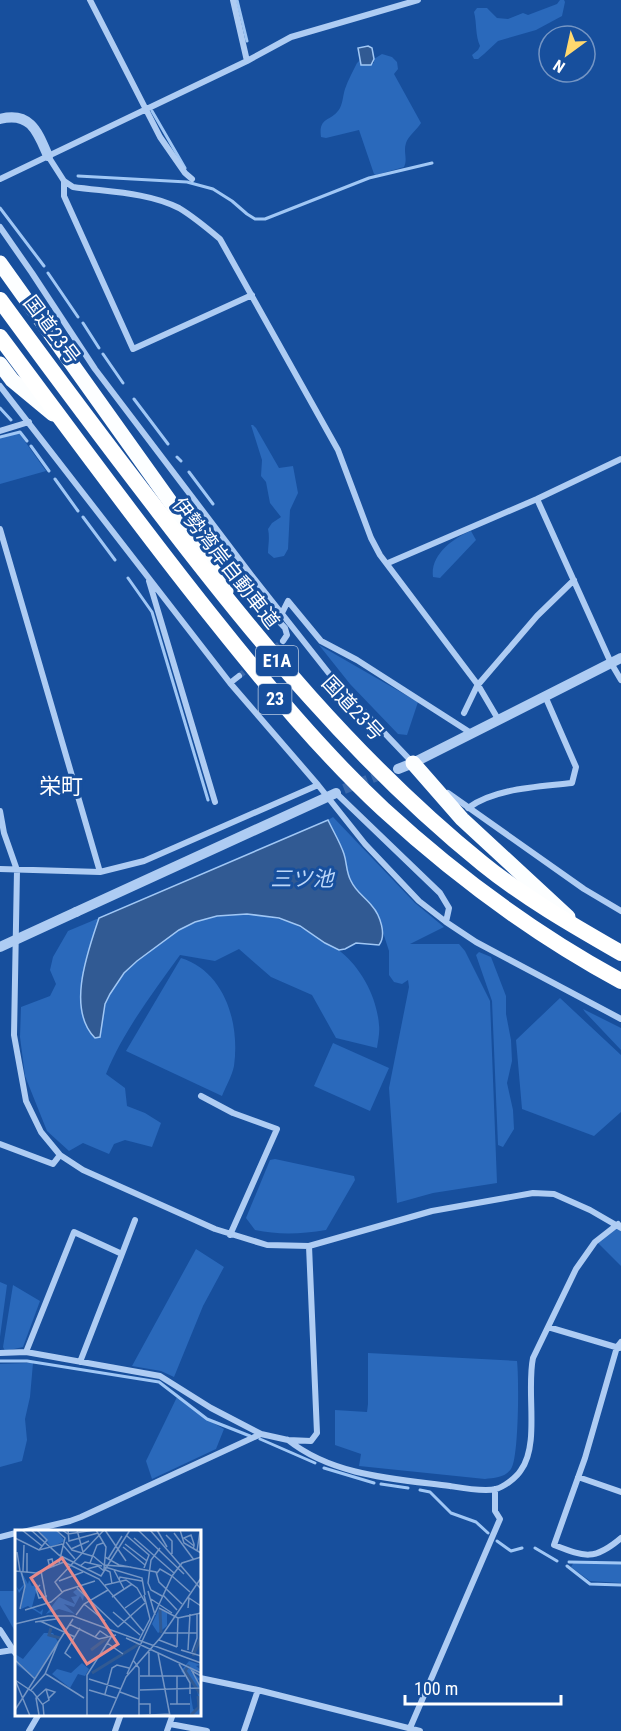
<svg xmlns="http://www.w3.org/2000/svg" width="621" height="1731" font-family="'Roboto Condensed','Noto Sans JP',sans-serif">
	<rect width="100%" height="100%" fill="#174f9d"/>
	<path fill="#2a69bb" d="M560 0H564L565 2 562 16 536 30 498 41 484 54 478 59H474L472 55 478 50 480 46C475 35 477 23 474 12L477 8H487L497 18 508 19 523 13 528 15 557 4Z
		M382 54 392 57 397 62 398 69 394 74 421 123C417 130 408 136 406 143 403 152 408 159 404 167L376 175 374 174 359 130 326 138 321 137C318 116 332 122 340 108 343 102 343 95 345 89 348 80 353 71 357 63L360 60 362 65 374 63V59Z
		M251 425H253L256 428 279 468 293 466 298 493 290 510 288 549 284 556 274 558 268 553C268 545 270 538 268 529L272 523 281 517 270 503 266 482 261 476 262 460Z
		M19 433 46 471 0 484V438Z
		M471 531 476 540 440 578 433 577C430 555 453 538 471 531Z
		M319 645 418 702 407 735 398 734 350 684Z
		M333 817 415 903 444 927 410 944H459L465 951 490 1001 497 1183 433 1193 397 1203 389 1088 409 987 408 980 402 984 394 982 389 975V951L380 923 374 908 357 892 351 882 346 871 344 854 328 820Z
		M247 914C283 918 295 922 325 943 330 946 336 947 341 952 362 969 377 998 379 1025 380 1032 378 1041 377 1048L336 1038 312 995 271 977 239 949 215 961 180 955C152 994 124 1030 106 1074L125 1088 127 1106 145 1113 161 1123 152 1147 125 1140 114 1144 109 1154 83 1143 69 1151 47 1131 25 1076 20 1037 21 1007 50 996 56 984 50 970 53 957 68 931 99 918C88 951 66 1009 95 1038 100 1024 102 1008 109 994 128 959 177 925 215 916 225 914 237 915 247 914Z
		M479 952 491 957 506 996V1014L511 1040 512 1061 507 1083 513 1110 514 1129 503 1147 498 1145 492 1001 476 955Z
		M181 958C225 972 240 1023 234 1066 232 1076 226 1086 222 1096L126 1051Z
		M560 998 621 1055V1112L594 1136 522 1109 516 1040Z
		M583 1009 621 1028V1050L585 1012Z
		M333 1043 389 1068 370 1111 314 1086Z
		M275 1159 354 1176 355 1180 326 1230C301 1234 279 1235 255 1230L246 1218 270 1160Z
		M615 1228 621 1231V1266L598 1243Z
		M196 1249 224 1267 203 1306 174 1377 161 1371 132 1366Z
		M0 1282 7 1285 0 1337Z
		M13 1285 40 1301 23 1347 5 1351 3 1347Z
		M368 1353 517 1361C519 1377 519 1458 511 1469 505 1478 494 1478 485 1479L359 1466 361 1454 335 1445V1410L367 1412 368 1404Z
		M28 1363H33L30 1397 25 1419 27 1440 22 1461 0 1467V1364Z
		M177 1397 208 1420 224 1429 216 1449 152 1479 146 1461Z
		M574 1562 621 1563V1583L590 1581 571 1567Z
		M0 1591H16V1633L0 1605Z"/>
	<path fill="#315a93" stroke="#a0c7f5" stroke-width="1.5" d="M368 46 372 48 374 59 371 65H361L358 48Z
		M328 820C333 831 340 842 344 854 347 863 346 872 351 881 356 892 365 897 372 906 380 915 387 935 379 945L356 943 345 949 339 950 325 943 300 926 279 918 247 914 217 916 195 922 179 930 137 961 124 973 110 994 105 1004 100 1037 95 1038C66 1009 88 951 99 918Z"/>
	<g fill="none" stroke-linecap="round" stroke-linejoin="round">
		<path stroke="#a0c7f5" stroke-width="3" d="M237 0 247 41
			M152 111 185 168
			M78 176 187 182 213 189 232 201 247 214 255 219H265L369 178 432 163
			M0 208 44 266
			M48 273 78 317
			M83 323 99 348
			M103 354 123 383
			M134 399 168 444
			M0 408 11 420
			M0 437 20 432 27 441
			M31 446 49 471
			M177 457 181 461
			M189 472 213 504
			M55 479 78 511
			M83 517 115 560
			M128 578 152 612 208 800
			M0 1361H27L159 1382 207 1419 250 1436
			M260 1439 315 1463
			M324 1468 374 1483
			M381 1484 408 1488
			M420 1490 430 1492 451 1513 476 1522 488 1533
			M497 1541 511 1551 522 1548
			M535 1548 557 1561
			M569 1562 621 1563
			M567 1566 590 1584 621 1585"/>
		<path stroke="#3a69ac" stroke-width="6" stroke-dasharray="6 3" stroke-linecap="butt" d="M239 676 283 641"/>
		<path stroke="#3a69ac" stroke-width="10" stroke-dasharray="10 5" stroke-linecap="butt" d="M344 789 388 772"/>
		<path stroke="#aeccf3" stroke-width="6" d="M90 0 160 137 185 173 192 179
			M233 0 247 61
			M48 156 64 181 73 187C108 192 147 192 179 208 194 217 207 228 220 239L338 450 371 538 380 555 478 685 498 719
			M0 179 247 61 291 37 418 0
			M64 181V196L133 349 252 295
			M0 227 32 273 95 369 252 576 335 681 413 763
			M0 386 230 683 318 785 365 844 419 901 446 922 476 942 621 1019
			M0 431 29 422
			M537 499 611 663 621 680
			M0 529 100 872
			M388 563 537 499 621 459
			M252 576 249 589 285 628 287 635 283 641
			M149 581 215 802
			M282 613 288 601 321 641 357 660 471 733
			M230 683 239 676
			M464 713 477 686 537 616 574 580
			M336 793 440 893 449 908 446 922
			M448 793 584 889 621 911
			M468 808C495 788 539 787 572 783L576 767 545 696
			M0 811 4 833 17 870 14 1035 26 1101 41 1132 60 1155 83 1170 215 1229 267 1245 309 1246 432 1211 533 1193 554 1194 590 1210 621 1228
			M0 869 100 872 144 861 318 785
			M201 1096 233 1113 277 1129 230 1235
			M0 1144 53 1164 60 1155
			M122 1254 135 1220
			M548 1327 619 1348
			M621 1342 617 1347 585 1458 554 1545C585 1557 594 1561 621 1538
			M26 1352 74 1232 122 1254 80 1362
			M0 1353 26 1352 160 1376 211 1408 261 1434 288 1440 311 1441 317 1433 309 1246
			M288 1440C333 1476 395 1479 450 1486 462 1488 484 1492 496 1489 504 1487 517 1477 521 1470 540 1444 526 1391 533 1358L576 1269 595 1242 618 1224
			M578 1477 621 1492
			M23 1532 70 1521 81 1517 261 1434
			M0 1537 16 1533
			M0 1630 13 1650
			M0 1652 13 1650 16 1654
			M200 1678 258 1690 420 1731
			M170 1724 207 1731
			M410 1728 500 1519 495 1511V1489
			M29 1731 39 1714
			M115 1731 121 1714
			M167 1731 173 1714
			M244 1731 258 1690"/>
		<path stroke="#aeccf3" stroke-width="10" d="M0 119C31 111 38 133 48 156
			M398 769 413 763 621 658
			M0 947 76 912"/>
		<path stroke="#fcfeff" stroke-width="15" d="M0 263 211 559 226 591
			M0 364 12 380 53 414
			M413 763 462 819 568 917"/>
		<path stroke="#aeccf3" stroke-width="10" d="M76 912 336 793"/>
		<path stroke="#fff" stroke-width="16" d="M0 300C52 371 105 442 159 512 256 639 358 763 483 864 525 898 574 926 621 953
			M0 337C72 433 142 530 217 623 268 687 322 752 383 809 456 876 534 934 621 981"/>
	</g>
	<g text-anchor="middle" stroke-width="6" stroke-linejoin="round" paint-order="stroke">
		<g fill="#174f9d" stroke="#b9cae2" stroke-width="1.5">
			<rect x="256" y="646" width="42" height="30" rx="4.5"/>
			<rect x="258.5" y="684" width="33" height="30" rx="4.5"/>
		</g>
		<g font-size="18" font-weight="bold" fill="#fff">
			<text x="277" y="667">E1A</text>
			<text x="275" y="705">23</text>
		</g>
		<g font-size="20" fill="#fff" stroke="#174f9d">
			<text transform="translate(52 330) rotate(53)" y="7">国道23号</text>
			<text transform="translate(226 563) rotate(52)" y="7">伊勢湾岸自動車道</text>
			<text transform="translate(353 708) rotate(47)" y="7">国道23号</text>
		</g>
		<g font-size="21" font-style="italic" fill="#bbd6f9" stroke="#174f9d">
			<text x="302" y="886">三ツ池</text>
		</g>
		<g font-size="22" fill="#fff" stroke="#174f9d">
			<text x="61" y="794">栄町</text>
		</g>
	</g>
	<g transform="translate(15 1530)">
		<rect width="186" height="186" fill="#174f9d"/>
		<path d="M24 0H41L50 11 36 17ZM6 41 13 54 14 50 17 56 23 54 17 77 25 82 28 79 27 85 13 76 6 79 10 55 4 63 1 56 4 60 9 54 5 42H0ZM62 59 69 65 68 71 65 66 59 77 49 74 60 84 44 79 31 84 44 67 60 74 56 67 62 66 58 62ZM144 79 152 83V96L143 103 137 94ZM29 103H38L43 112 20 148 2 135 0 124 8 129ZM174 131 186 135 181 136 186 140 176 142 185 149 182 151 186 159V186H175V161L178 179 181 181 184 174 182 159 166 141ZM67 133 74 139 70 146 63 144 55 158 37 144 42 139 56 143Z" fill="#2a69bb"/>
		<path fill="none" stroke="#315a93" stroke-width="3" d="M145 80 146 103M36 98 34 105 45 108M76 120 92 108M178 126 186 107M174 135 170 141 186 165M77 143 124 114M175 186 184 177 183 166"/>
		<path fill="none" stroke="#7495c4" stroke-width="1.5" d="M7 0 27 16M16 0 44 25 86 46 115 0M22 0 32 10 24 20M41 0 50 8 44 33M47 0 53 4 80 0M53 0 54 11 83 3M62 0 68 22M81 0 91 17 89 39 95 42 97 54M90 0 111 31M123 0 169 44M135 0 186 59M142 0 152 17M165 0 169 13 186 23M159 3 179 30M151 5 157 11V24M112 6 134 25 129 38M0 8 24 20 47 14 60 29M119 8 159 43M51 12 57 20 77 26M110 14 132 31M108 17 130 35M145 18 136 30 133 53 136 60 147 66M56 19 74 11M178 19 179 16V14L176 5 169 8 179 16M182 21 185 1M2 22 5 41M77 25 89 35 116 37M90 27 104 35 141 42 144 52 167 74M93 29 107 6M49 32 84 49 128 101M75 33 82 15 88 13M65 36 70 32 87 36M90 37 127 48 130 65M35 38 33 30 37 29 39 37M72 39 83 36 89 41M99 40 109 59M0 41 21 43 49 32M8 41 9 15M26 41 32 73M12 42V23M104 50 105 47 127 51M44 51 68 42M25 55 21 59 24 68 32 66M90 55 111 50 122 58 130 72M62 58 103 97M133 61 140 85M47 62 40 52 89 0M175 62 157 46 167 33 186 27M148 65 162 80M97 67 117 54M136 69 157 83M69 74 90 91M110 78 127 66M144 78 163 88 162 117M173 78 174 68 186 76M5 79 10 56 6 41M10 80 36 72 49 61 80 51M98 82 125 105M61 85 69 74 93 60M163 88 186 83M25 91 60 107M20 92 41 89M0 94 33 86H58L186 133M54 94 84 109 101 105M103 97 130 73M149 103H182M80 107 85 101 94 107M111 108 186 143M124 110 135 89 129 65M144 110 162 117M92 113 108 124M166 120 186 126M173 120 175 84M134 122V146M177 122 182 108V84M143 123 155 186M56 128 50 123 65 98M0 130 20 149M118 130 124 138V186M164 134 175 153V164M31 144 69 168M112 144 157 46 145 39 142 43M125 146H170M186 146 177 141 186 158M74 149 106 159M0 150 18 162 28 175 29 186M1 152 15 186M16 160 30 144 43 113M74 160 101 168M125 160 186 158M105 162 124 169M90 164 97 138 102 135 114 138M28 174 34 170 31 159M124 174H135V184M155 174H175M162 174V146M0 180 58 89M24 185 21 168 31 159 40 162 34 168M72 186V145L98 104M94 186 111 147 146 107 186 48M117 186 155 184"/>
		<path fill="#e88989" fill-opacity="0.15" stroke="#e88989" stroke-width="3" d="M47 28 103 114 72 134 16 48Z"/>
		<rect width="186" height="186" fill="none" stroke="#fff" stroke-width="3"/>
	</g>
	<g transform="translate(567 54) rotate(213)"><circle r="28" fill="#174f9d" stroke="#7495c4" stroke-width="1.5"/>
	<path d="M0-4.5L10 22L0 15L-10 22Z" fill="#ffd86f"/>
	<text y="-9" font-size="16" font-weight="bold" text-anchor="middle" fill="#ffffff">N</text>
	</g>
	<path d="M405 1695v9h156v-9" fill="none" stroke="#ffffff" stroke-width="3"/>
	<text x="414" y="1695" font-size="18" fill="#ffffff" stroke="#174f9d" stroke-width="4.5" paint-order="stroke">100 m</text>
</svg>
